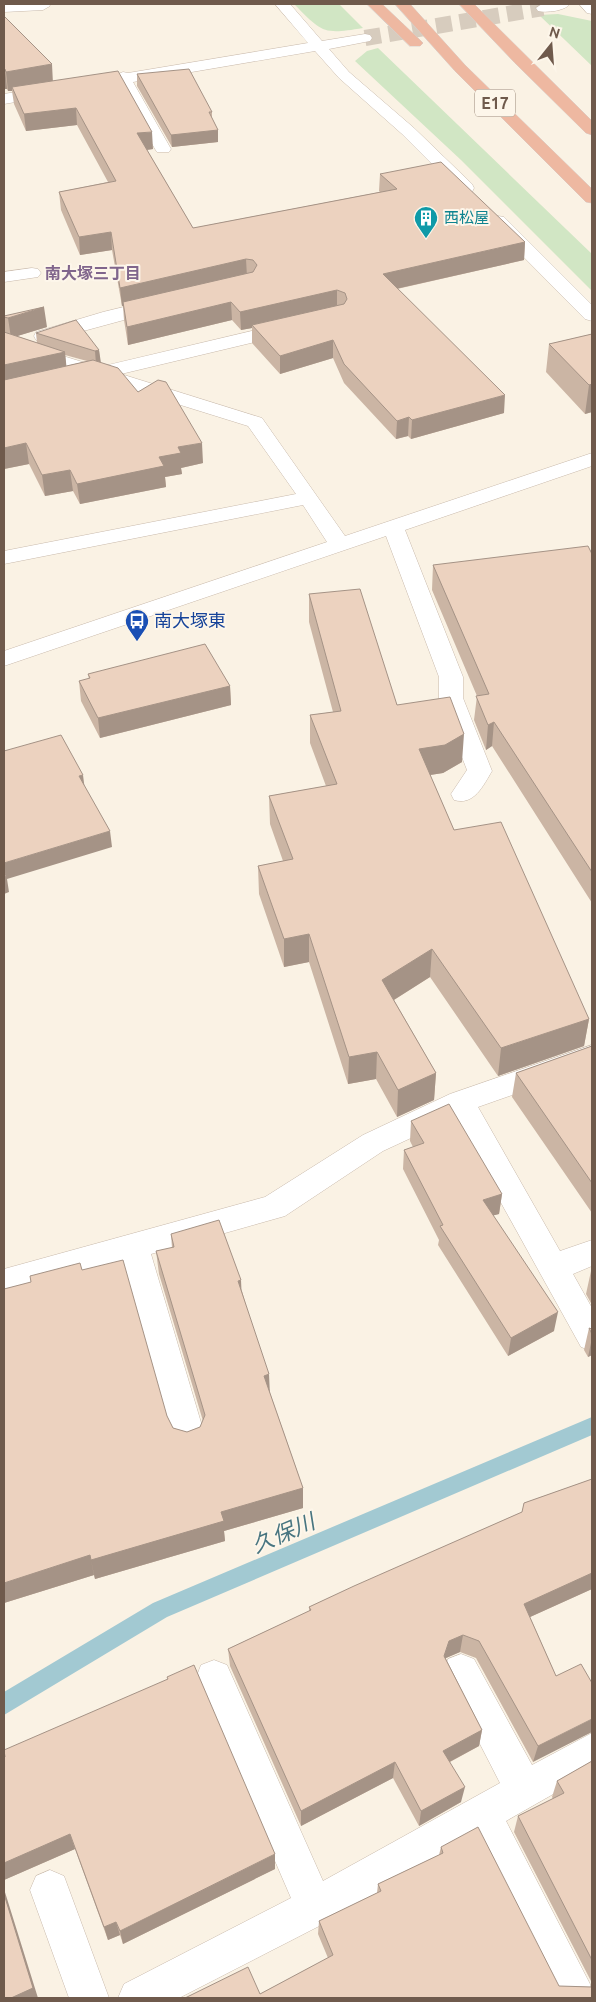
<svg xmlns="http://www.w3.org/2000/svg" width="596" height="2002" font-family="Ubuntu,'Noto Sans JP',sans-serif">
	<rect width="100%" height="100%" fill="#faf2e4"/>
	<path fill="#d1e6c4" d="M294 4H339L363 28C322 35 322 32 294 4Z
		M558 14 592 21V66L539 15Z
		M378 48 592 254V291L461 160 355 61 367 51Z"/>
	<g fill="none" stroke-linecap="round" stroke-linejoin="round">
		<path fill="#a2c9d2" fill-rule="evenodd" d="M592 1417V1435L167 1617 4 1715V1692L153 1603Z"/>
		<path stroke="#d7ccbe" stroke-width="16" stroke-dasharray="16 8" stroke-linecap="butt" d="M365 38 543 8"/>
		<g stroke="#c9baac" stroke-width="1">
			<path id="minor" d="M4 4H49L50 6 43 10 4 12Z
				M275 4H290L322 41 365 34 370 35 372 38 370 41 329 49 349 72 414 128 472 184 474 188 472 192H460L402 134 339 78 315 51 133 82 171 149 169 152H157L155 149 119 84 4 104V94L116 75 123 72 128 73 308 43Z
				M542 4H570C565 11 546 13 538 11L536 8Z
				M579 4H592V14L587 13Z
				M498 216 504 217 592 305V321L585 319 492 225 489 221 492 217Z
				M32 268 38 269 41 273 38 277 4 282V272Z
				M161 298 168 300 170 304 168 308 43 342 36 340 34 336 36 332 103 312Z
				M290 322 297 324 299 328 297 332 121 374 262 418 345 536 592 453V466L405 530 463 677V698L492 771C483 786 474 806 454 800L451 794 467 770 439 698V677L386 536 4 666V651L327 542 303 505 4 564V551L296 494 248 426 4 350V338L99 367Z
				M592 1045V1067L478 1107 560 1251 592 1240V1266L573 1274 592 1308V1351L581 1347 454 1118 383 1151 285 1216 151 1254 205 1436 200 1447 188 1451 176 1447 171 1436 122 1262 4 1295V1269L265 1197 363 1135 450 1094Z
				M461 1654 474 1659 532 1765 592 1733V1772L506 1821 590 1984 592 1998H555L475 1839 329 1921 179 1998H118L124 1984 291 1898 196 1678 201 1665 214 1660 227 1665 323 1881 500 1783 443 1672 448 1659Z
				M50 1870 64 1876 109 1998H69L30 1890 36 1876Z"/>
		</g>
		<g stroke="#d7d1cd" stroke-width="1">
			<path id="highway" d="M367 4H382L420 40 423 43 420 46H410Z
				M395 4H410L465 65 592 189V203L586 202 455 71Z
				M459 4H474L592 121V135L586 133 515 63Z"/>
		</g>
		<use href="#minor" fill="#fff" fill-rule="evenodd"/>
		<use href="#highway" fill="#eeb8a1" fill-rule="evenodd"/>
	</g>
	<path fill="#cbb5a4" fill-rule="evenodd" d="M4 16 53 81 153 149 147 150 193 228 380 192 379 191 380 174 525 242 524 260 397 289 504 413 411 439 408 436 396 439 344 383 333 358 280 374 252 343V328L241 330 232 320 128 345 124 320 123 306H122L112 250 80 255 61 210 59 192 108 182 77 125 26 131 14 104 12 91H8L7 89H4Z
		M137 74 212 112V118L218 130V142L172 147 137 86Z
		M4 316 47 327 17 336 37 343 36 333 99 350 100 362 138 392 203 463 181 468 182 474 165 477 166 487 80 504 73 491 45 496 29 464 4 469ZM65 355 87 361 66 366Z
		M592 334V412L585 414 546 372 549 344Z
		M592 554V903L492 746 486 750 474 720 477 696 432 590 433 565Z
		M309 594 397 705 462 762 443 773 430 775 454 830 589 1019 584 1046 498 1076 430 977 394 1000 436 1073 434 1100 397 1117 376 1079 348 1084 309 962 284 967 259 894 258 866 283 861 270 824 269 796 326 786 310 743V715L333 712 309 622Z
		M88 674 230 686 231 705 100 738 81 701 79 681 89 679Z
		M592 1046V1213L512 1097 516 1073Z
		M411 1121 502 1194 499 1214 493 1215 554 1331 508 1356 438 1245 439 1240 403 1169 404 1150 413 1147 410 1141Z
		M171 1234 242 1291 270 1393 303 1488V1508L224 1531 225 1541 95 1579 94 1575 4 1603V1289L82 1270 167 1416 173 1428 187 1432 200 1427 203 1421 159 1274 156 1251 172 1248Z
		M591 1271H592V1305L586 1294Z
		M589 1328 592 1329V1355L588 1357 584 1350Z
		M592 1479V1589L530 1617 556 1676 592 1683 533 1762 476 1658 460 1652 446 1658V1659L482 1730 479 1746 450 1762 461 1802 419 1826 393 1778 301 1826 230 1666 228 1649 309 1611V1607L522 1512 524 1503Z
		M167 1677 275 1854V1869L123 1944 120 1935 108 1940 75 1849 4 1880V1758L168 1680Z
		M592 1761V1998L260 1994 328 1958 318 1934 319 1921 377 1893 378 1884 439 1855 441 1847 559 1986 592 1987V1983L514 1832 518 1816 553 1799 552 1797 557 1781Z"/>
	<path fill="#a59386" d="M52 64 53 84 12 87V91H8L6 72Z
		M4 69H5L7 89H4Z
		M76 108 77 125 26 131 24 114Z
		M218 130V142L172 147 171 135Z
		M152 132 153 149 138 151 137 133Z
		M111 232 112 250 80 255 79 237Z
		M525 242 524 260 382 292 383 274Z
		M246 259 247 277 122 306 120 288Z
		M337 290V308L252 325V328L241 330 240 312Z
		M231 302 232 320 128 345 127 327Z
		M44 307 47 327 11 338 8 318Z
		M333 340V358L280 374V356Z
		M99 350 101 363 96 364 95 351Z
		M65 352 67 372 4 386V365Z
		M592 384V412L585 414 589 385Z
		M505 395 504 413 411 439 412 420Z
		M409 417 408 436 396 439 397 421Z
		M26 443 29 464 4 469V448Z
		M202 443 203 463 181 468 182 474 165 477 166 487 80 504 77 484 159 457 178 447Z
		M70 470 73 491 45 496 42 475Z
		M230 686 231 705 100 738 98 718Z
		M494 722 492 746 486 750 488 725Z
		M464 734 462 762 443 773 417 777 419 749Z
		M83 775 85 791 79 776Z
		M110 831 112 847 7 879 9 892 4 894V863Z
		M309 934V962L284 967V939Z
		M432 949 430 977 381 1008 382 980Z
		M589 1019 584 1046 498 1076 501 1048Z
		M377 1052 376 1079 348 1084 349 1057Z
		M436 1073 434 1100 397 1117 398 1090Z
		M502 1194 499 1214 480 1219 483 1200Z
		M241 1280 242 1302 238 1281Z
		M558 1312 554 1331 508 1356 511 1338Z
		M592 1338V1355L588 1357Z
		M269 1374 270 1396 264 1376Z
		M303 1488V1508L224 1531 225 1541 95 1579 91 1560 221 1512Z
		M90 1555 94 1575 4 1603V1583Z
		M592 1573V1589L519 1622 524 1604Z
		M463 1635 460 1652 446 1658 441 1673 444 1656 449 1641Z
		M592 1719V1732L533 1762 538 1746Z
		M482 1730 479 1746 440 1767 443 1751Z
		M395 1762 393 1778 301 1826V1811Z
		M465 1787 461 1802 419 1826 421 1811Z
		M70 1834 75 1849 4 1880V1863Z
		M275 1854V1869L123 1944 120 1931Z
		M4 1889 38 1998H11Z
		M116 1922 120 1935 108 1940 104 1927Z"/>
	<path fill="#ecd2bf" stroke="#a59386" d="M4 16 52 64 6 72 5 69H4Z
		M189 69 212 112H209L218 130 171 135 137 74Z
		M118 71 152 132 137 133 193 228 397 189 380 174 441 162 525 242 383 274 505 395 412 420 409 417 397 421 344 364 333 340 280 356 252 325 344 304 347 299 345 293 337 290 240 312 231 302 127 327 123 302 253 272 257 265 253 260 246 259 120 288 111 232 79 237 59 192 116 181 76 108 24 114 12 87Z
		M44 307 8 318 4 317V316Z
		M76 320 99 350 95 351 36 333Z
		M4 332 65 352 4 365Z
		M592 334V384L589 385 549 344Z
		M93 360 118 368 138 392 158 380 166 382 202 443 178 447 181 453 159 457 164 466 77 484 70 470 42 475 26 443 4 448V380Z
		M588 546 592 554V872L494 722 488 725 476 696 489 694 433 565Z
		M360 589 397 705 450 697 464 734 445 745 419 749 454 830 501 822 589 1019 501 1048 432 949 382 980 436 1073 398 1090 377 1052 349 1057 309 934 284 939 258 866 293 859 269 796 337 784 310 715 341 711 309 594Z
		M205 644 230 686 98 718 79 681 90 678 88 674Z
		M61 735 83 775 79 776 110 831 4 863V751Z
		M4 870 6 876 4 877Z
		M592 1046V1183L516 1073Z
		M449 1104 502 1194 483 1200 558 1312 511 1338 440 1226 443 1225 404 1150 424 1143 411 1121Z
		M219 1220 241 1280 238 1281 269 1374 264 1376 303 1488 221 1512 224 1521 91 1560 90 1555 4 1583V1289L31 1282 30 1276 80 1263 82 1270 123 1260 167 1416 173 1428 187 1432 200 1427 205 1415 156 1251 174 1247 171 1234Z
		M589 1328 592 1329V1334Z
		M592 1479V1573L524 1604 556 1676 581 1664 592 1683V1719L538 1746 479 1641 463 1635 449 1641 444 1656 482 1730 443 1751 465 1787 421 1811 395 1762 301 1811 228 1649 311 1610 309 1607 354 1586 522 1512 524 1503Z
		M194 1665 275 1854 120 1931 116 1922 104 1927 70 1834 4 1863V1758L5 1757 4 1750 168 1679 167 1677Z
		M592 1761V1960L518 1816 564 1793 557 1781Z
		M478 1827 559 1986 592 1987V1998H185L248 1967 260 1994 333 1955 319 1921 381 1891 378 1884 443 1853 441 1847Z
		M4 1894 33 1988 11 1998H4Z"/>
	<defs>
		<g id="building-pin" transform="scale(1.25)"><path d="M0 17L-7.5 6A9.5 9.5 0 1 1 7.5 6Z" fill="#0f9aa8" stroke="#fdf6ea"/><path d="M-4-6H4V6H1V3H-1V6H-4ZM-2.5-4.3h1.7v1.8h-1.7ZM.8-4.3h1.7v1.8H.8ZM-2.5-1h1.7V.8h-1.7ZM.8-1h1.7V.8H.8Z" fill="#fff"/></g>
		<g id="bus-pin" transform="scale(1.25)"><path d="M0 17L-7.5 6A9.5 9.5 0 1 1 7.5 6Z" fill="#1a4fb4" stroke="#fdf6ea"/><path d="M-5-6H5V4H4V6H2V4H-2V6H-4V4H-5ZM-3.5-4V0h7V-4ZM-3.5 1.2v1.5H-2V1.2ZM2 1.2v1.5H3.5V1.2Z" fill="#fff"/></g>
	</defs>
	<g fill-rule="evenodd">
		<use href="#building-pin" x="426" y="218"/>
		<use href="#bus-pin" x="137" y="621"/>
	</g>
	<g text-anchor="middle" stroke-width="4" stroke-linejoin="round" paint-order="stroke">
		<g font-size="15" fill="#0d838f" stroke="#fdf6ea" text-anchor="start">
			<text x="444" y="223">西松屋</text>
		</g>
		<rect fill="#fdf6ea" stroke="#9a897b" stroke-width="1" x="475" y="89.5" width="40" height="27" rx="4"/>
		<g font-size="16" font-weight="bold" fill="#6f5a4c">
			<text x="495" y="109">E17</text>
		</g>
		<g font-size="16" font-weight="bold" fill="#80658c" stroke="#fdf6ea">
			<text x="93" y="279">南大塚三丁目</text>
		</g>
		<g font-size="18" fill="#164399" stroke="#fdf6ea" text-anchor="start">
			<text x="154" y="627">南大塚東</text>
		</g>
		<g font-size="22" font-style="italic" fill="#487580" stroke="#fdf6ea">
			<text transform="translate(283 1533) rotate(-23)" y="8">久保川</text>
		</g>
	</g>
	<rect width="596" height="2002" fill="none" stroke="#6f5a4c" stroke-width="10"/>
	<g transform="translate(551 45) rotate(17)" stroke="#fdf6ea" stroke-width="4" paint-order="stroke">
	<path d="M0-4L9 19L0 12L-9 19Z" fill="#6f5a4c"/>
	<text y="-8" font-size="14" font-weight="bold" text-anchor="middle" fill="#6f5a4c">N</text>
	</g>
</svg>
